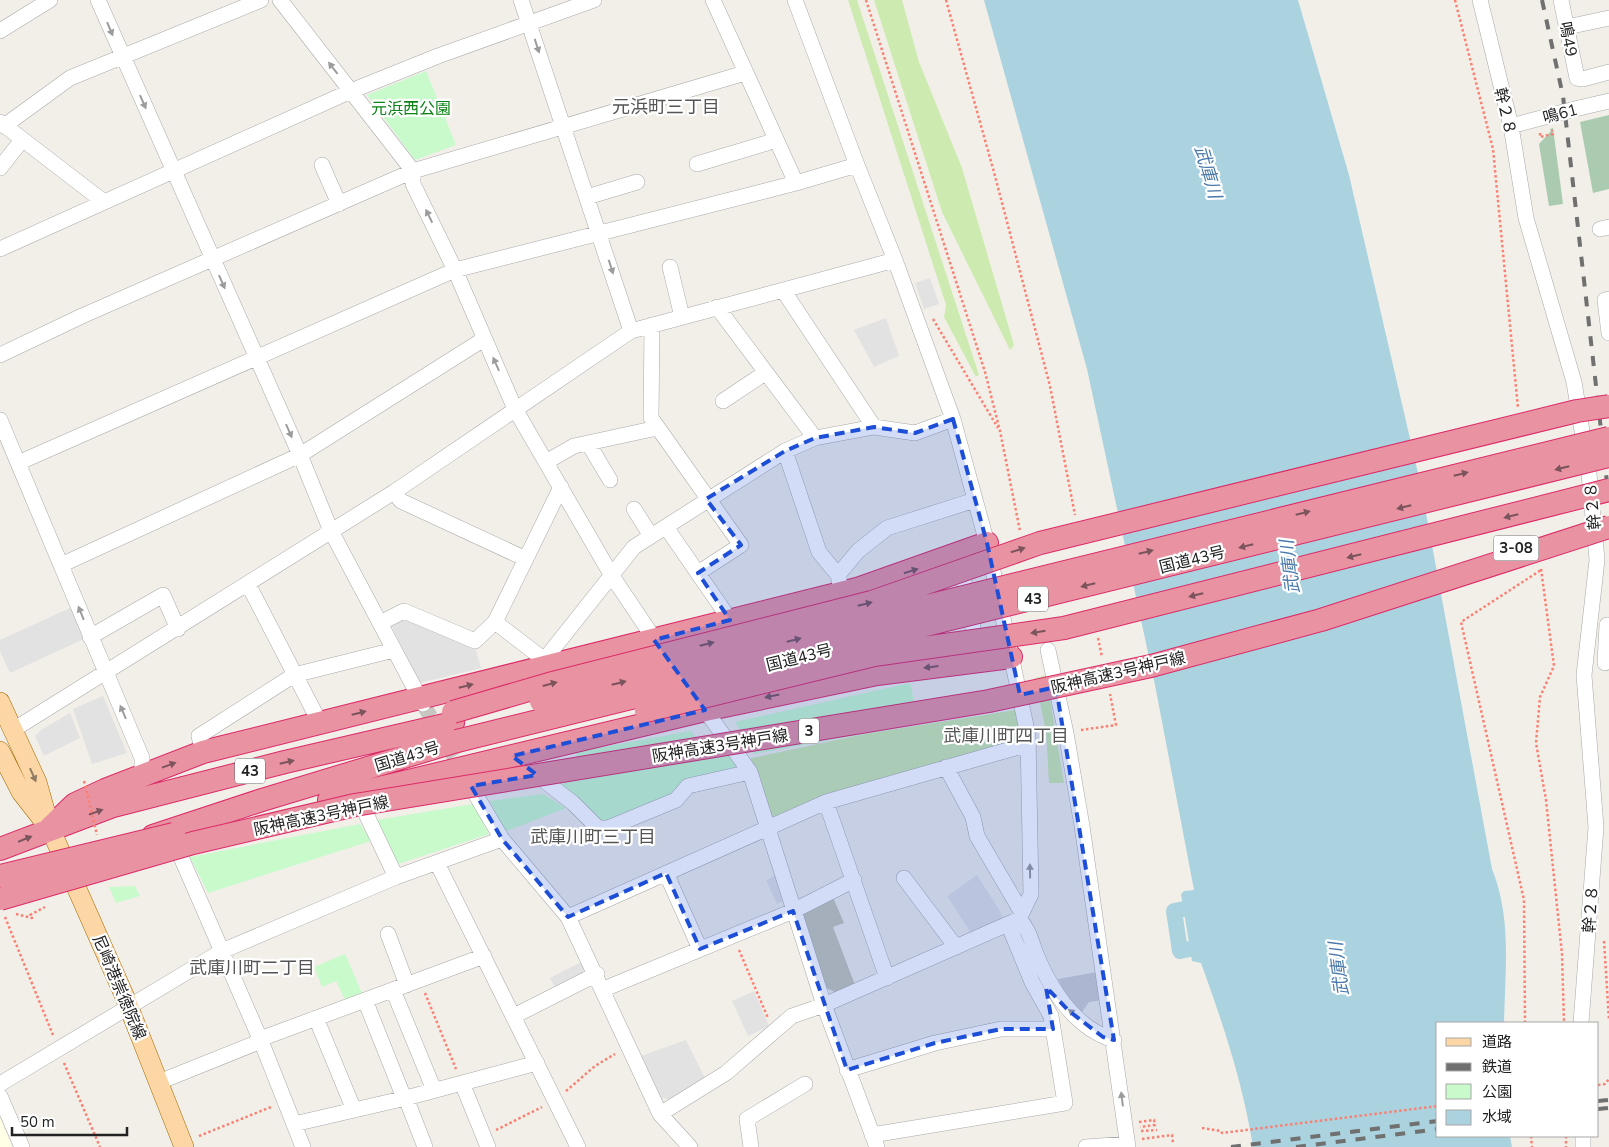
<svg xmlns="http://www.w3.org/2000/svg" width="1609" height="1147" font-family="'Nunito Sans','Noto Sans JP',sans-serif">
	<rect width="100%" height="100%" fill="#f2efe9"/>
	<path fill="#ffffe5" d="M0 1118 12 1147H0Z"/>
	<path fill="#d0d0d0" d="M1097 972 1103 1000 1089 1002 1082 1012 1066 995 1058 979Z"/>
	<path fill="#c7c7b4" d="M832 895 844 923 833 927 855 985 835 992 826 988 801 916 802 910Z"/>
	<path fill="#cdebb0" d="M848 0H857L979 375 976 377 944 317 946 305Z
		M874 0H902L919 62 962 168 1014 345 1010 350 942 212Z
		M1046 675 1064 783H1049L1046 732 1035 678Z
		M1015 710 1021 741 774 821 747 759 865 734Z"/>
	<path fill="#aacbaf" d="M1609 115V189L1593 193 1580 122Z
		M1553 128 1563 204 1549 206 1539 144 1551 131 1550 129Z"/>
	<path fill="#c8facc" d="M426 71 456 145 415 160 367 95Z
		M910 683 919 724 754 754 735 722Z
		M691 731 712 758 732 754 739 768 599 824 560 784 581 780 576 752Z
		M543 794 566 808 504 832 490 801Z
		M473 804 489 834 398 864 377 820Z
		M360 824 371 841 208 893 190 857Z
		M135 886 140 896 116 903 109 887Z
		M345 954 362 993 345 1000 336 981 322 987 314 967Z"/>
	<path fill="#e2e2e2" d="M930 278 939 304 924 309 915 283Z
		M886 318 899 356 874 367 854 330Z
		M72 607 86 638 10 673 0 651V640Z
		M406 615 475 647 481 668 420 683 390 623Z
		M103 696 127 753 92 764 73 709Z
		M70 713 80 738 44 756 35 736 41 730Z
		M776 875 784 901 777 904 766 880Z
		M977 875 1000 911 1003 919 971 933 947 896Z
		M583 961 587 973 556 989 550 978Z
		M754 991 769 1026 748 1036 732 1001Z
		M686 1040 705 1078 669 1099 659 1098 641 1056Z"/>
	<path fill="#aad3df" d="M984 0H1298L1349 175 1421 486 1492 869C1512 918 1505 971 1504 1023H1438V1136H1510L1512 1147H1253C1243 1083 1223 1024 1201 963L1192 961 1181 894 1184 891 1194 890 1155 685 1087 369Z"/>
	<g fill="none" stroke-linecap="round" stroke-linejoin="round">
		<path stroke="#aad3df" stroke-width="16" d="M1184 909 1174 911 1180 951 1190 949"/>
		<path stroke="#c8c6c1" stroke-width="15" stroke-dasharray="15 8" stroke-linecap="butt" d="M423 704 458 763"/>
		<g stroke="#a9a9a9" stroke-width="16">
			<path id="minor" d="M98 0 300 455 331 531 423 704
				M280 0 413 171V184L455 270 515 409 612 576 659 646
				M521 0 631 331
				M713 0 796 183
				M795 0 857 165 895 260 953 419 987 543 1028 735 1031 894 1019 919C1029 929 1031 941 1036 954 1051 990 1074 1028 1114 1040
				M1480 0 1511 126 1526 218 1574 382 1589 474 1597 560 1584 675 1596 827 1581 1023
				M1561 0 1577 78 1583 79 1609 72
				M1567 27 1609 18
				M0 31 50 0
				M1579 108 1609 101
				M0 122 104 202
				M4 126 70 78 261 0
				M1511 126 1556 114
				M697 164 767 143 775 138
				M322 165 339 204
				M0 168 22 140
				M587 197 637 182
				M1600 229 1609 227
				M0 249 351 91 438 56 594 0
				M670 267 682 317
				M783 290 874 427
				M1609 299 1605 300 1609 333
				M717 307 815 438
				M652 325 651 418 741 545 698 573
				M0 355 82 316 413 171 745 73
				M723 401 765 373
				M0 420 142 758V774
				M588 443 610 480
				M785 451 819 552 838 575 840 584
				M546 462 574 446 657 428
				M18 463 455 270 796 183 857 165
				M394 492 401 501 526 559
				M634 509 651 536
				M666 527 724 611 727 620
				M960 561 977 649
				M61 565 300 455 484 339
				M838 575 858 551 887 528 975 500
				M248 584 320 723
				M495 622 542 658 547 665
				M380 623 404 611 475 641 495 622 561 487
				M90 637 163 595 178 629
				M1048 650 1066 733 1082 826 1128 1147
				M1605 663 1607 625
				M547 665 549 654 634 547 785 451 815 438 874 427 915 433 953 419
				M700 703 750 772 824 1005 877 1147
				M13 730 394 492 631 331 895 260
				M203 752 199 736 294 675 394 650
				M946 767 973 817 977 836 1022 913
				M533 772 573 803 598 828H608L676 800 688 786 750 772
				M467 780 502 839 568 917 660 1114 690 1147
				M358 797 396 877
				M826 802 887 978
				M174 841 261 1041 303 1147
				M437 863 578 1147
				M666 873 700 949
				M904 878 956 947
				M568 917 826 802 1029 744
				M388 934 407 985
				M604 989 793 911 854 880
				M393 990 434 1090
				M365 1000 404 1098
				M514 1016 597 974
				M316 1018 354 1110
				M260 1039 484 956
				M847 1070 935 1043 1001 1029H1053
				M159 1082 261 1041
				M462 1083 488 1147
				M0 1084 222 951 396 877 502 839
				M0 1096 22 1147
				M406 1098 425 1147
				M660 1114 726 1073 792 1016 824 1005 1019 919
				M294 1124 406 1098 537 1063
				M872 1135 1065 1103 1051 1016 1032 982 1008 924
				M1583 1136V1147
				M751 1147 747 1119 805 1084
				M1086 1147 1127 1144"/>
		</g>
		<g stroke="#a06b00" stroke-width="20">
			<path id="major" d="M0 702 37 782 50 828 124 995 184 1147
				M0 751 21 792 46 824"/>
		</g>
		<g stroke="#dc2a67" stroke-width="24">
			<path id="highway" d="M329 800 705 710 877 674 1011 657
				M50 828 75 804 105 790 203 752 857 589 987 543
				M153 836 262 800 457 741
				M0 849 113 806 285 762 453 723"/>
		</g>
		<path stroke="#fa8072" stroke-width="2.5" stroke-dasharray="2.5 2.5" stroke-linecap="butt" d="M866 0 985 372 1000 431 1020 531
			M946 0 995 176 1050 386 1075 515
			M1455 0 1493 149 1518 408
			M1540 133V137L1553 134 1552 130
			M933 319 998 428
			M1541 569 1554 666 1540 697 1536 743 1546 800 1562 954 1564 1023
			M1098 638 1102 657
			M1081 730 1116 725 1110 694
			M16 914 32 918 30 915 45 907
			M5 917 53 1035
			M1604 941 1609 1020
			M739 950 768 1018
			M425 993 456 1069
			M1525 1023 1524 900 1461 622 1541 570
			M64 1063 100 1147
			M1598 1085 1605 1084 1609 1079
			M566 1091 595 1066 615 1054
			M1139 1122 1154 1120 1155 1125 1140 1127
			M1202 1128 1221 1131 1222 1133 1438 1106
			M496 1130 542 1107
			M1141 1131 1157 1130
			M199 1136 271 1107
			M1531 1136 1532 1147
			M1566 1136V1147
			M1142 1139 1172 1135 1173 1143"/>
		<use href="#minor" stroke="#fff" stroke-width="15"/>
		<use href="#major" stroke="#fcd6a4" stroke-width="19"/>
		<use href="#highway" stroke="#e892a2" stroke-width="22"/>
		<path stroke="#707070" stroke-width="4" stroke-dasharray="10 10" stroke-linecap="butt" d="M1542 0 1563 96 1609 500
			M1598 1101 1609 1100
			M1598 1109 1609 1108
			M1231 1147 1438 1121
			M1296 1147 1438 1129"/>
		<g stroke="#a9a9a9" stroke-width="16" stroke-linecap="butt">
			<path id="minor-bridge" d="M1556 114 1579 108"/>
		</g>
		<g stroke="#dc2a67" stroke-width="24" stroke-linecap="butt">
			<path id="highway-bridge" d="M541 701 1609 438
				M646 711 874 655 1064 628 1609 490
				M453 712 549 684 872 602 1040 543 1577 411 1609 406
				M457 741 1609 456
				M0 876 174 834
				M0 899 193 843 355 805 989 701 1151 666 1321 620 1609 527"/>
		</g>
		<path stroke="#fa8072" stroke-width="2.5" stroke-dasharray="2.5 2.5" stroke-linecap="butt" d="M84 781 97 835"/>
		<use href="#minor-bridge" stroke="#fff" stroke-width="15"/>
		<use href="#highway-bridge" stroke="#e892a2" stroke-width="22"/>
	</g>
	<defs><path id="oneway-solid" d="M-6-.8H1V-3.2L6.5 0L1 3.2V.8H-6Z" transform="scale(1.25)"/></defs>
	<g fill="#9c9c9c">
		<use href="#oneway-solid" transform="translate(110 29) rotate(67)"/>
		<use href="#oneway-solid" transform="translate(537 46) rotate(72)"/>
		<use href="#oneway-solid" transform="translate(333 68) rotate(-128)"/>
		<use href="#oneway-solid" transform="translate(143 102) rotate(66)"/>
		<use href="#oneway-solid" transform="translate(429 216) rotate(-116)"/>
		<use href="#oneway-solid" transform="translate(611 267) rotate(72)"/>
		<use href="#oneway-solid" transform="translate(222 282) rotate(66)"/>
		<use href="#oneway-solid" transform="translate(496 364) rotate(-114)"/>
		<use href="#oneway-solid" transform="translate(289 431) rotate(66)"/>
		<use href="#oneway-solid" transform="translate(81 613) rotate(-112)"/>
		<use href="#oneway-solid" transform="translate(123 712) rotate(-113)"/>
		<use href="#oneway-solid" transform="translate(1030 871) rotate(-91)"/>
		<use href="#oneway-solid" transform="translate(1074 1014) rotate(-141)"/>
		<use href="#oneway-solid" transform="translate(1122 1099) rotate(-97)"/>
	</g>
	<g fill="#7b545c">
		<use href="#oneway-solid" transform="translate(1562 468) rotate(166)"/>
		<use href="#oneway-solid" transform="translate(1461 474) rotate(-14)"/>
		<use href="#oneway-solid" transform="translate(1404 507) rotate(166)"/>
		<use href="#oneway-solid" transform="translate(1303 513) rotate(-14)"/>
		<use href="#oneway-solid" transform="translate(1511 516) rotate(166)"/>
		<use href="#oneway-solid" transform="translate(1246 546) rotate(166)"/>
		<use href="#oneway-solid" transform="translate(1018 550) rotate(-18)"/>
		<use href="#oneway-solid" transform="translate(1146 552) rotate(-14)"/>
		<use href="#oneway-solid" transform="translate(1354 556) rotate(166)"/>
		<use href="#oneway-solid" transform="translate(911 571) rotate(-18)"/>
		<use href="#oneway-solid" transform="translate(1088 585) rotate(166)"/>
		<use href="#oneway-solid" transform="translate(1196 595) rotate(166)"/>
		<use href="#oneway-solid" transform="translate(865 604) rotate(-14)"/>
		<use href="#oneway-solid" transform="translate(1038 632) rotate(171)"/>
		<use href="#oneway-solid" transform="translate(794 640) rotate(-14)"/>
		<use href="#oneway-solid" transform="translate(707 644) rotate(-14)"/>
		<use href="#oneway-solid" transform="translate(931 667) rotate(173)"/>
		<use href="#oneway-solid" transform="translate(619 683) rotate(-14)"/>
		<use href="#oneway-solid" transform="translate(550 684) rotate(-15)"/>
		<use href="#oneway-solid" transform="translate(466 686) rotate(-14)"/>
		<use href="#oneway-solid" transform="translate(772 696) rotate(168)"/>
		<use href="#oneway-solid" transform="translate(359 713) rotate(-14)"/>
		<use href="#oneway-solid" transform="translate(287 762) rotate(-13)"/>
		<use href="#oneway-solid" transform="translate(169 765) rotate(-20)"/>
		<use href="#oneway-solid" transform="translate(96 812) rotate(-20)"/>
		<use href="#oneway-solid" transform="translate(25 839) rotate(-22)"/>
	</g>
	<use fill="#8f7c63" href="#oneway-solid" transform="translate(33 775) rotate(66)"/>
	<path fill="#1d4ed8" fill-opacity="0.2" stroke="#1d4ed8" stroke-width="4" stroke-dasharray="10 6" stroke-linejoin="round" d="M953 419 987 543 1020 695 1056 687 1114 1040 1103 1037 1069 1011 1046 987 1053 1029H1001L935 1043 847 1070 793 911 700 949 666 873 568 917 502 839 471 786 537 775 512 756 705 710 654 640 730 620 698 573 741 545 706 499 785 451 815 438 874 427 915 433Z"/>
	<g text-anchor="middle" stroke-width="4.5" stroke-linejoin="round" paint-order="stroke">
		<g fill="#fff" stroke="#646464" stroke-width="1">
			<rect x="1493.5" y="535.5" width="45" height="25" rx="4"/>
			<rect x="1018" y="586.5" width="30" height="25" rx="4"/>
			<rect x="799" y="718.5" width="20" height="25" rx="4"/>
			<rect x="235" y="758.5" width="30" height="25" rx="4"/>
		</g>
		<g font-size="15" font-weight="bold" fill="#222">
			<text x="1516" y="553">3-08</text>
			<text x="1033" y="604">43</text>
			<text x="809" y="736">3</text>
			<text x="250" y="776">43</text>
		</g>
		<g font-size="16" fill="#222" stroke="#fff">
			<text transform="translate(1569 39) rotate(79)" y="6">鳴49</text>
			<text transform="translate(1506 111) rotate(77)" y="6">幹２８</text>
			<text transform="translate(1560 113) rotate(-15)" y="6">鳴61</text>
			<text transform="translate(1592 506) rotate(-96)" y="6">幹２８</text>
			<text transform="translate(1192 559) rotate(-14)" y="6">国道43号</text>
			<text transform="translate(799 657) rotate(-14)" y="6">国道43号</text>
			<text transform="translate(1118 672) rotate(-13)" y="6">阪神高速3号神戸線</text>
			<text transform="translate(720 745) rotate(-9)" y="6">阪神高速3号神戸線</text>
			<text transform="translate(407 756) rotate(-17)" y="6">国道43号</text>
			<text transform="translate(321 815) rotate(-12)" y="6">阪神高速3号神戸線</text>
			<text transform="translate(1590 909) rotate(-86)" y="6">幹２８</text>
			<text transform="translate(120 987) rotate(67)" y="6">尼崎港崇徳院線</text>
		</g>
		<g font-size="16" fill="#0c8416" stroke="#fff">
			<text x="411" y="114">元浜西公園</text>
		</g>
		<g font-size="18" fill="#555" stroke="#fff">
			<text x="666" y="113">元浜町三丁目</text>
			<text x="1006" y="742">武庫川町四丁目</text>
			<text x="593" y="843">武庫川町三丁目</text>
			<text x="252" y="974">武庫川町二丁目</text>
		</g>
		<g font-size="18" font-style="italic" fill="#4a7aab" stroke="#fff">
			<text transform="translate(1208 172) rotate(74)" y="6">武庫川</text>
			<text transform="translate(1290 567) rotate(-97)" y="6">武庫川</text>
			<text transform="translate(1339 969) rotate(-97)" y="6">武庫川</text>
		</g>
	</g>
	<rect x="1436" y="1022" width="162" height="115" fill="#ffffff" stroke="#a7a7a7"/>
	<rect x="1446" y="1038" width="25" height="8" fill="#fcd6a4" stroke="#a7a7a7"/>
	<text x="1482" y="1047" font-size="15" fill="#222222">道路</text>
	<rect x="1446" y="1063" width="25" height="8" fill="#707070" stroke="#a7a7a7"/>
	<text x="1482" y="1072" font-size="15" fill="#222222">鉄道</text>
	<rect x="1446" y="1084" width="25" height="15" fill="#c8facc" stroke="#a7a7a7"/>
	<text x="1482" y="1097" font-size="15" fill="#222222">公園</text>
	<rect x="1446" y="1110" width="25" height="15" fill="#aad3df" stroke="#a7a7a7"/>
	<text x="1482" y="1122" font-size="15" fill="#222222">水域</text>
	<path d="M12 1127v8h115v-8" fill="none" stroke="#222222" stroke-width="2.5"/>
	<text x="20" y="1127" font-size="15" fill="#222222" stroke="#ffffff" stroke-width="4" paint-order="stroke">50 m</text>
</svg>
